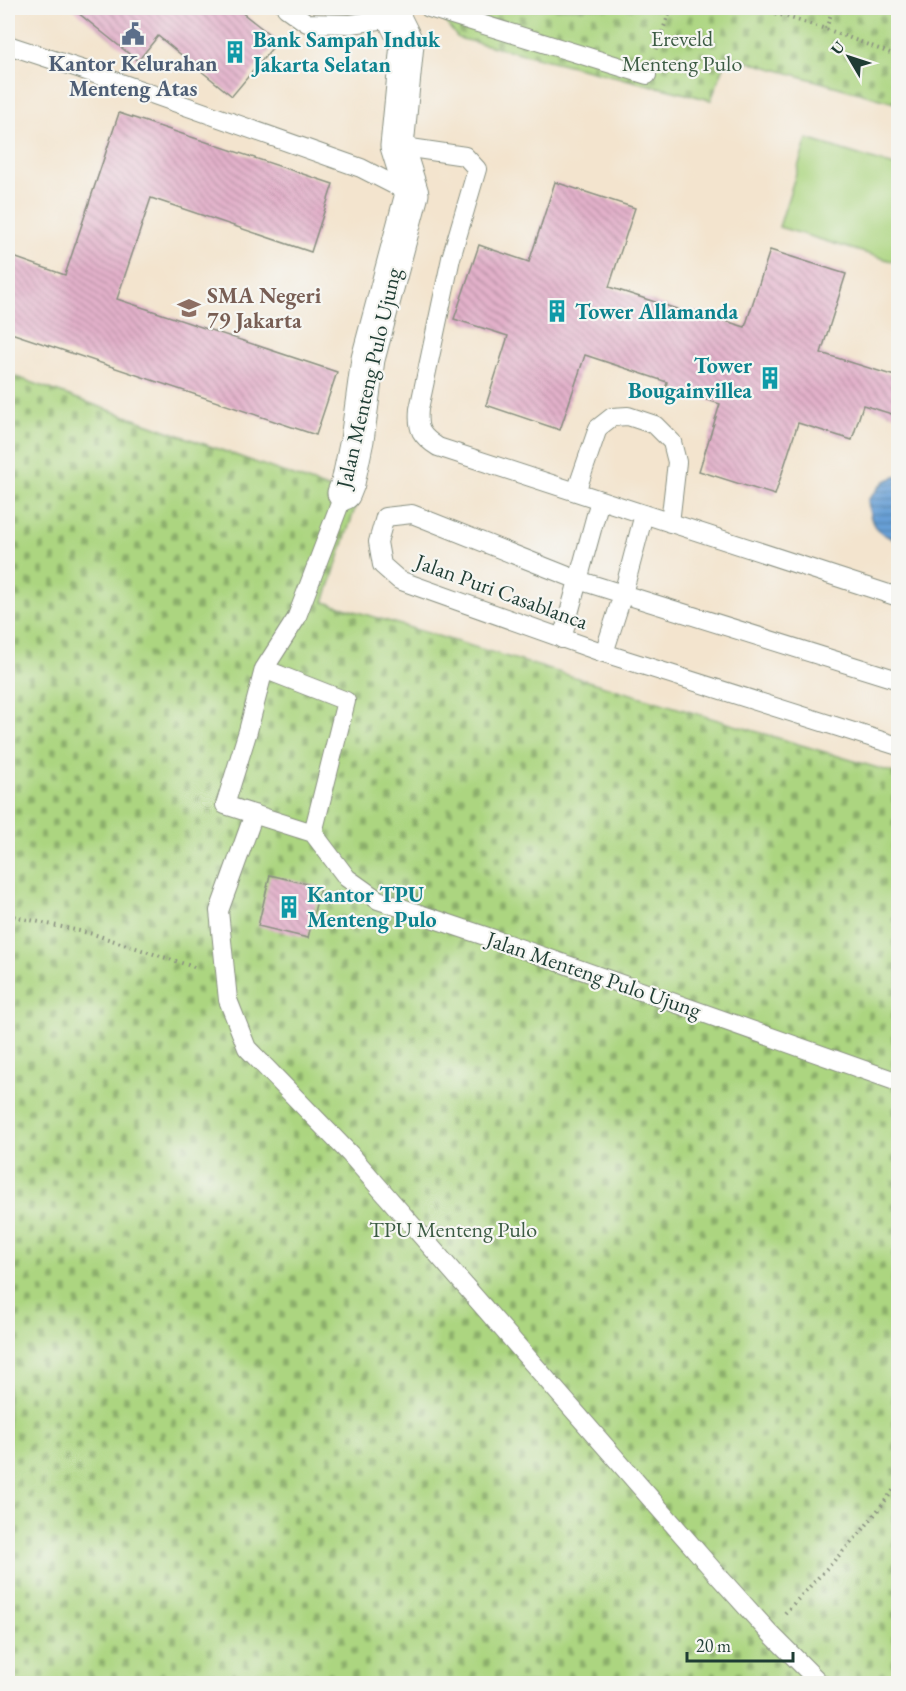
<svg xmlns="http://www.w3.org/2000/svg" width="906" height="1691" font-family="'EB Garamond',serif">
	<defs>
		<pattern id="cemetery-stones" width="16" height="16" patternUnits="userSpaceOnUse" patternTransform="scale(1.5)"><rect width="16" height="16" fill="#acd580"/><path d="M2 7V4a2 2 0 0 1 4 0v3zM10 15v-3a2 2 0 0 1 4 0v3z" fill="#8bae6a"/></pattern>
		<pattern id="water-rules" width="6" height="5" patternUnits="userSpaceOnUse" patternTransform="scale(1.5)"><rect width="6" height="5" fill="#679fd5"/><path d="M0 2.5h6" fill="none" stroke="#5483ae"/></pattern>
		<pattern id="building-back-hatch" width="6" height="6" patternUnits="userSpaceOnUse" patternTransform="scale(1.5)"><rect width="6" height="6" fill="#e3b1ca"/><path d="M-1 5l2 2M0 0l6 6M5-1l2 2" fill="none" stroke="#b791a5"/></pattern>
	</defs>
	<rect width="100%" height="100%" fill="#f6f6f2"/>
	<filter id="ink" filterUnits="userSpaceOnUse"><feTurbulence type="fractalNoise" baseFrequency=".0167" numOctaves="2"/><feDisplacementMap in="SourceGraphic" scale="12" xChannelSelector="R" yChannelSelector="G"/><feConvolveMatrix kernelMatrix="1 2 1 2 8 2 1 2 1" color-interpolation-filters="sRGB"/></filter>
	<filter id="wash" filterUnits="userSpaceOnUse"><feTurbulence type="fractalNoise" baseFrequency=".008" numOctaves="4" result="noise"/><feDisplacementMap in="SourceGraphic" scale="24" xChannelSelector="R" yChannelSelector="G"/><feGaussianBlur stdDeviation="1.35" result="paint"/><feColorMatrix in="noise" values="0 0 0 0 0 0 0 0 0 0 0 0 0 0 0 0 0 1.4 0 .05"/><feComposite in="paint" operator="in"/></filter>
	<g filter="url(#wash)">
		<rect width="100%" height="100%" fill="#f3e4ce"/>
		<path fill="url(#cemetery-stones)" stroke="#66895a" stroke-width="1.5" d="M434 8H898V104L728 56 711 100 458 38Z
			M8 374 358 499 324 602 898 774V1683L8 1684Z"/>
		<path fill="#acd580" stroke="#66895a" stroke-width="1.5" d="M807 139 898 167V263L779 227Z"/>
		<path fill="url(#water-rules)" stroke="#436e84" stroke-width="1.5" d="M898 476V542C873 530 871 527 868 500L885 481Z"/>
		<g id="blocks">
			<path fill="url(#building-back-hatch)" d="M72 8H236L278 41 232 96 158 36 138 61Z
				M119 113 333 184 311 252 151 198 117 299 337 372 316 435 8 332V255L65 275Z
				M555 182 635 208 609 287 689 313 690 310 745 327 770 250 846 274 821 353 898 377V416L863 405 852 440 798 423 775 495 699 471 720 404 666 387 667 382 585 355 560 430 486 405 508 336 454 319 479 245 529 262Z
				M270 875 320 887 308 938 258 926Z"/>
		</g>
	</g>
	<g filter="url(#ink)">
		<use href="#blocks" fill-opacity="0" stroke="#899081" stroke-width="1.5"/>
		<g fill="none" stroke-linecap="round" stroke-linejoin="round">
			<g stroke="#899081" stroke-width="20">
				<path id="lane" d="M286 8 307 23 351 24 394 18
					M429 8 647 75
					M8 45 81 69 361 168 412 194
					M397 146 465 156 477 169 451 258 419 409C417 430 421 436 438 447L898 597
					M576 492 598 428 612 417 628 416 655 425 672 442 677 462 670 523
					M562 639 600 500
					M604 653 623 594 644 514
					M264 669 346 701 313 833 347 878 378 900 491 938 898 1082
					M898 680 578 580 412 514 385 517 378 542 382 565 399 580 604 653 898 746
					M254 814 219 911 228 1000 247 1048 350 1154 713 1570 768 1631 821 1684
					M313 833 225 805 248 731 264 669 296 619 344 493"/>
			</g>
			<g stroke="#899081" stroke-width="35">
				<path id="street" d="M344 493 348 483 357 440 368 359 412 194 397 146 407 44 389 8"/>
			</g>
			<path stroke="#899081" stroke-width="4" stroke-dasharray="1.5 4.5" stroke-linecap="butt" d="M758 8 826 29 898 56
				M826 29 833 8
				M656 49 671 8
				M8 915 93 934 197 968
				M785 1613 861 1532 898 1484"/>
			<use href="#lane" stroke="#fff" stroke-width="18"/>
			<use href="#street" stroke="#fff" stroke-width="33"/>
		</g>
	</g>
	<defs>
		<g id="civic-bare" transform="scale(1.8)"><path d="M-.6-6.5H3V-4.5H.6V-3L4-1V1h2V6H-6V1h2V-1L-.6-3ZM-1.2 2.5V6h2.4V2.5Z" fill="#5c6f8a" stroke="#f6f6f2" stroke-width="2.5" paint-order="stroke"/></g>
		<g id="building-bare" transform="scale(1.8)"><path d="M-4-6H4V6H1V3H-1V6H-4ZM-2.5-4.3h1.7v1.8h-1.7ZM.8-4.3h1.7v1.8H.8ZM-2.5-1h1.7V.8h-1.7ZM.8-1h1.7V.8H.8Z" fill="#0f9aa8" stroke="#f6f6f2" stroke-width="2.5" paint-order="stroke"/></g>
		<g id="school-bare" transform="scale(1.8)"><path d="M0-5L7-2L0 1L-7-2ZM-4 1L0 2.5L4 1V4Q0 6-4 4Z" fill="#8d6e63" stroke="#f6f6f2" stroke-width="2.5" paint-order="stroke"/></g>
	</defs>
	<g fill-rule="evenodd">
		<use href="#civic-bare" x="133" y="34"/>
		<use href="#building-bare" x="235" y="52"/>
		<use href="#school-bare" x="189" y="308"/>
		<use href="#building-bare" x="557" y="311"/>
		<use href="#building-bare" x="770" y="378"/>
		<use href="#building-bare" x="289" y="907"/>
	</g>
	<g text-anchor="middle" stroke-width="4.5" stroke-linejoin="round" paint-order="stroke">
		<g font-size="22" fill="#3b5b43" stroke="#f6f6f2">
			<text x="682" y="46">Ereveld<tspan x="682" dy="25">Menteng Pulo</tspan></text>
			<text x="453" y="1237">TPU Menteng Pulo</text>
		</g>
		<g font-size="22" font-weight="bold" fill="#0d838f" stroke="#f6f6f2" text-anchor="start">
			<text x="253" y="47">Bank Sampah Induk<tspan x="253" dy="25">Jakarta Selatan</tspan></text>
			<text x="575" y="319">Tower Allamanda</text>
			<text x="752" y="373" text-anchor="end">Tower<tspan x="752" dy="25">Bougainvillea</tspan></text>
			<text x="307" y="902">Kantor TPU<tspan x="307" dy="25">Menteng Pulo</tspan></text>
		</g>
		<g font-size="22" font-weight="bold" fill="#4e5e75" stroke="#f6f6f2">
			<text x="133" y="71">Kantor Kelurahan<tspan x="133" dy="25">Menteng Atas</tspan></text>
		</g>
		<g font-size="22" font-weight="bold" fill="#785e54" stroke="#f6f6f2" text-anchor="start">
			<text x="207" y="303">SMA Negeri<tspan x="207" dy="25">79 Jakarta</tspan></text>
		</g>
		<g font-size="22" fill="#1f3d34" stroke="#f6f6f2">
			<text transform="translate(368 378) rotate(-77)" y="8">Jalan Menteng Pulo Ujung</text>
			<text transform="translate(502 591) rotate(20)" y="8">Jalan Puri Casablanca</text>
			<text transform="translate(594 974) rotate(19)" y="8">Jalan Menteng Pulo Ujung</text>
		</g>
	</g>
	<rect width="906" height="1691" fill="none" stroke="#f6f6f2" stroke-width="30"/>
	<g transform="translate(849 57) rotate(309)" stroke="#f6f6f2" stroke-width="4.5" paint-order="stroke">
	<path d="M0-4.5L10 22L0 15L-10 22Z" fill="#1f3d34"/>
	<text y="-9" font-size="16" font-weight="bold" text-anchor="middle" fill="#1f3d34">U</text>
	</g>
	<path d="M687 1652v9h106v-9" fill="none" stroke="#1f3d34" stroke-width="3"/>
	<text x="696" y="1652" font-size="18" fill="#1f3d34" stroke="#f6f6f2" stroke-width="4.5" paint-order="stroke">20 m</text>
</svg>
